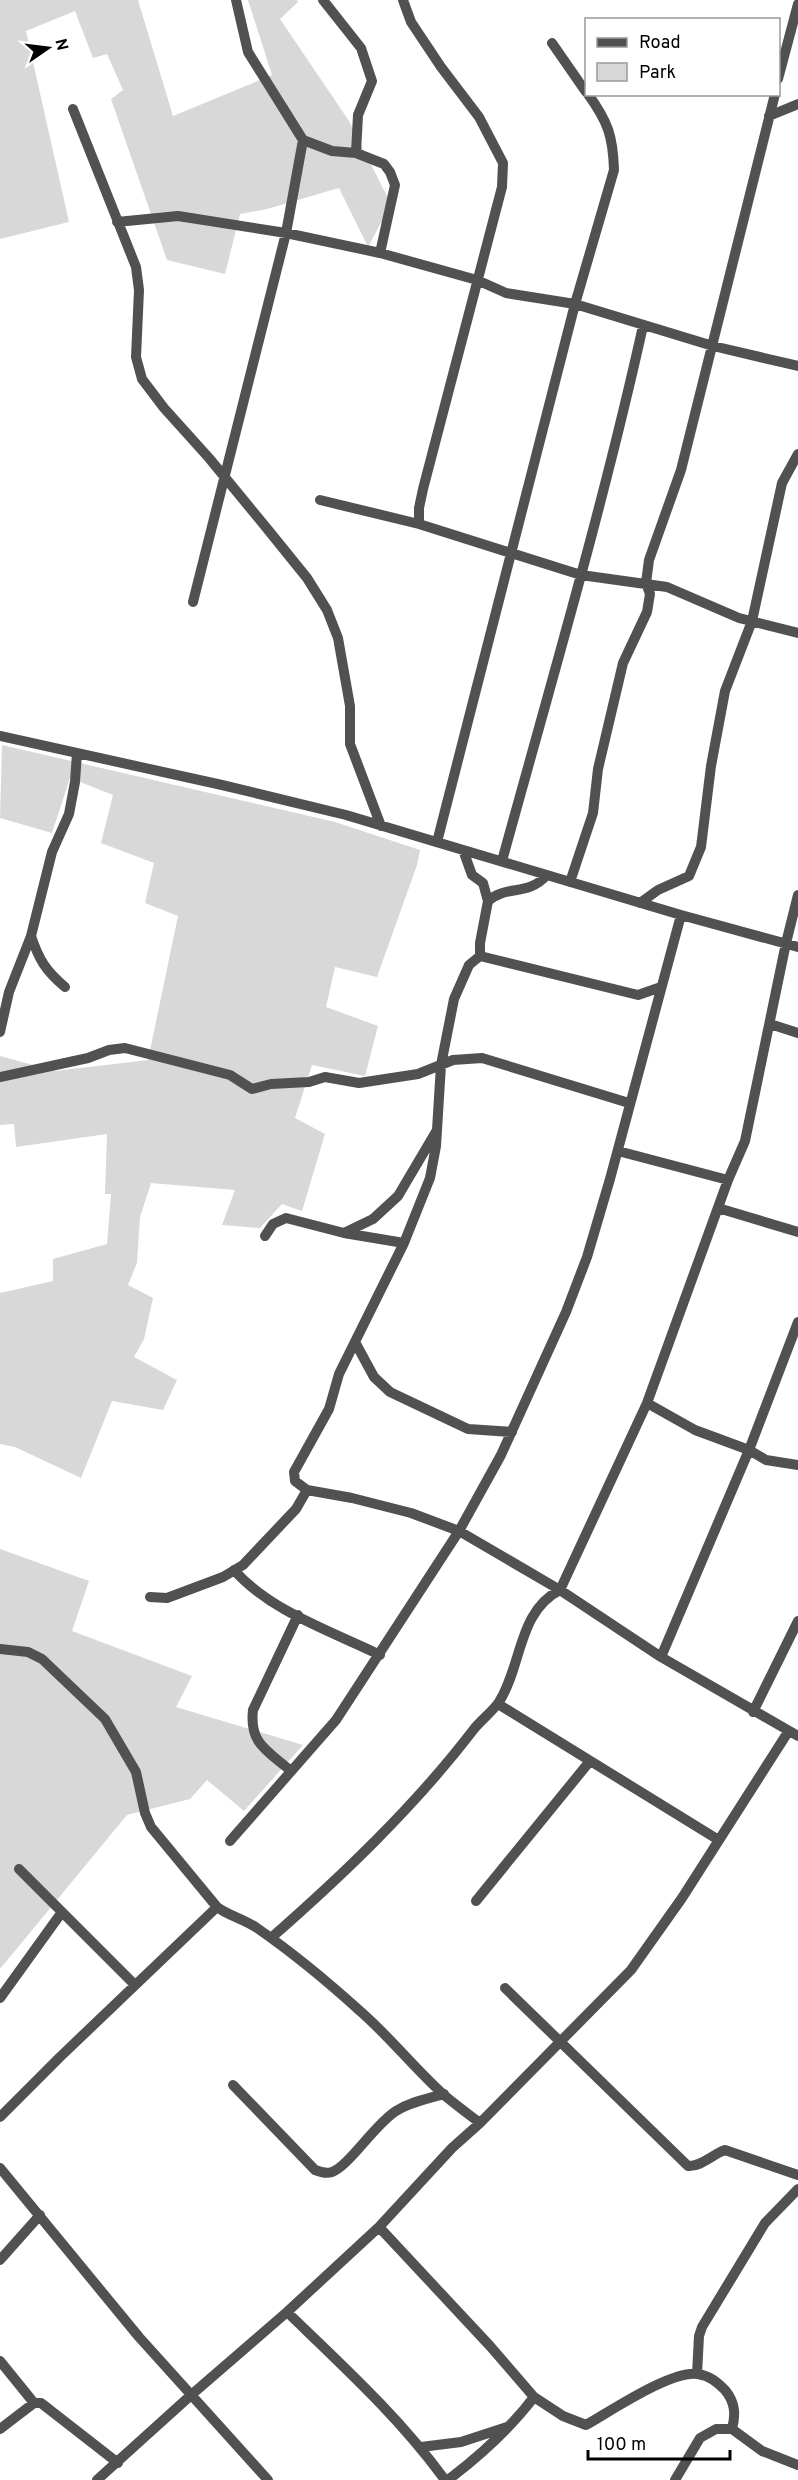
<svg xmlns="http://www.w3.org/2000/svg" width="798" height="2480" font-family="Overpass,sans-serif">
	<rect width="100%" height="100%" fill="#fff"/>
	<path fill="#d8d8d8" d="M0 0H138L173 116 272 75 248 0H297L298 2 280 19 349 121 391 204 368 247 339 188 267 209 240 214 225 274 167 260 111 99 123 90 107 54 93 58 75 11 26 31 69 222 0 239Z
		M2 745 335 822 420 850 417 865 377 977 335 967 326 1007 378 1026 365 1076 312 1065 295 1118 325 1134 302 1211 282 1204 260 1228 222 1225 235 1190 151 1183 140 1217 137 1263 128 1285 153 1298 144 1339 134 1357 177 1380 163 1410 112 1401 81 1478 15 1447 0 1444V1293L53 1281V1259L107 1244 111 1194H105L107 1134 16 1147 14 1124 0 1125V1056L55 1071 148 1060 178 916 145 903 154 863 101 843 113 795 70 778 52 833 0 818Z
		M0 1549 89 1581 72 1631 192 1676 176 1707 303 1745 244 1811 207 1780 190 1799 127 1815 0 1969Z"/>
	<g fill="none" stroke-linecap="round" stroke-linejoin="round">
		<path stroke="#515151" stroke-width="10" d="M236 0 248 52 303 140 332 151 356 153 384 164 390 172 395 185 380 253
			M323 0 361 48 372 81 358 115 356 153
			M403 0 411 22 441 67 479 117 503 163 502 187 423 489 419 508V524
			M552 43 586 92
			M778 79 798 4
			M73 109 136 267 139 290 136 357 142 379 164 408 209 458 269 531 307 578 327 610 338 638 350 706V744L381 826
			M769 116 798 104
			M117 222 178 216 286 233 380 253 477 280 506 293 575 304 713 346 798 366
			M320 500 419 524 581 575 667 587 739 618 798 633
			M193 602 286 233 303 140
			M0 736 222 785 346 815 681 915 798 947
			M437 842 575 304 614 170C613 136 608 122 588 94
			M463 850 472 875 483 883 488 901
			M502 861C551 683 603 506 643 326
			M547 875C527 897 508 884 488 901L480 943V956L469 965 454 999 441 1065 436 1146 430 1178 404 1243 339 1374 329 1409 294 1472 295 1481 307 1490 352 1498 411 1513 459 1531 560 1590 661 1657 798 1736
			M570 882 593 813 598 769 623 663 647 612 650 594 646 583 649 560 681 470 775 94
			M640 903 658 890 689 876 701 847 711 766 725 691 752 621 782 483 798 454
			M31 936C39 960 46 971 65 987
			M480 956 638 995 661 987
			M770 1024 798 1033
			M0 1032 9 992 31 936 52 852 69 814 75 782 77 753
			M0 1077 88 1058 109 1050 125 1048 230 1075 252 1089 271 1084 309 1082 325 1077 359 1083 418 1074 453 1060 482 1058 629 1103
			M618 1151 728 1180
			M718 1208 798 1232
			M344 1233 373 1219 398 1196 437 1130
			M265 1236 273 1224 286 1218 344 1233 404 1243
			M355 1342 374 1377 390 1392 468 1429 512 1432
			M647 1403 695 1430 749 1450 766 1460 798 1465
			M234 1570C270 1611 331 1631 380 1655
			M150 1597 167 1598 223 1577 243 1565 296 1509 307 1490
			M0 1649 28 1652 42 1659 105 1719 136 1772 145 1813 151 1827 217 1907C227 1915 244 1919 257 1928 293 1953 328 1982 360 2011 390 2037 415 2069 444 2095 456 2105 468 2114 480 2123
			M661 1657 749 1450 798 1322
			M498 1704 717 1839
			M753 1712 798 1621
			M291 1771C268 1751 249 1744 253 1710L298 1615
			M230 1841 336 1720 459 1531 501 1455 566 1312 587 1257 610 1179 681 915
			M19 1869 135 1985
			M476 1901 590 1761
			M271 1938C344 1874 415 1806 474 1729 481 1720 492 1712 499 1702 522 1666 518 1611 560 1590L647 1403 728 1180 745 1141 786 943 798 895
			M505 1988 688 2166C701 2167 713 2154 725 2150L798 2175
			M0 1998 62 1912
			M233 2085 315 2170C320 2172 326 2174 332 2172 349 2166 375 2124 396 2111 410 2102 427 2099 444 2094
			M0 2117 60 2057 217 1907
			M0 2168 139 2337 268 2480
			M379 2227 490 2346 534 2397
			M0 2260 40 2215
			M287 2312C343 2366 400 2418 445 2480
			M0 2361 34 2403
			M697 2374 699 2336 702 2327 765 2223 798 2189
			M0 2429 34 2403H41L118 2463
			M421 2447 461 2442 507 2427
			M97 2480 190 2396 287 2312 379 2227 452 2148 480 2123 631 1970 682 1898 788 1732
			M448 2480C481 2455 509 2430 534 2397L563 2416 586 2425C611 2411 671 2370 698 2374 710 2376 717 2382 725 2390 735 2402 736 2414 732 2429
			M675 2480 700 2438 716 2429H732L762 2451 798 2465"/>
	</g>
	<rect x="585" y="18" width="195" height="78" fill="#ffffff" stroke="#999999" stroke-width="1.5"/>
	<rect x="597" y="38" width="30" height="9" fill="#515151" stroke="#999999" stroke-width="1.5"/>
	<text x="639" y="48" font-size="18" fill="#000000">Road</text>
	<rect x="597" y="63" width="30" height="18" fill="#d8d8d8" stroke="#999999" stroke-width="1.5"/>
	<text x="639" y="78" font-size="18" fill="#000000">Park</text>
	<g transform="translate(48 48) rotate(76)" stroke="#ffffff" stroke-width="4.5" paint-order="stroke">
	<path d="M0-4.5L10 22L0 15L-10 22Z" fill="#000000"/>
	<text y="-9" font-size="16" font-weight="bold" text-anchor="middle" fill="#000000">N</text>
	</g>
	<path d="M588 2450v9h142v-9" fill="none" stroke="#000000" stroke-width="3"/>
	<text x="597" y="2450" font-size="18" fill="#000000" stroke="#ffffff" stroke-width="4.5" paint-order="stroke">100 m</text>
</svg>
